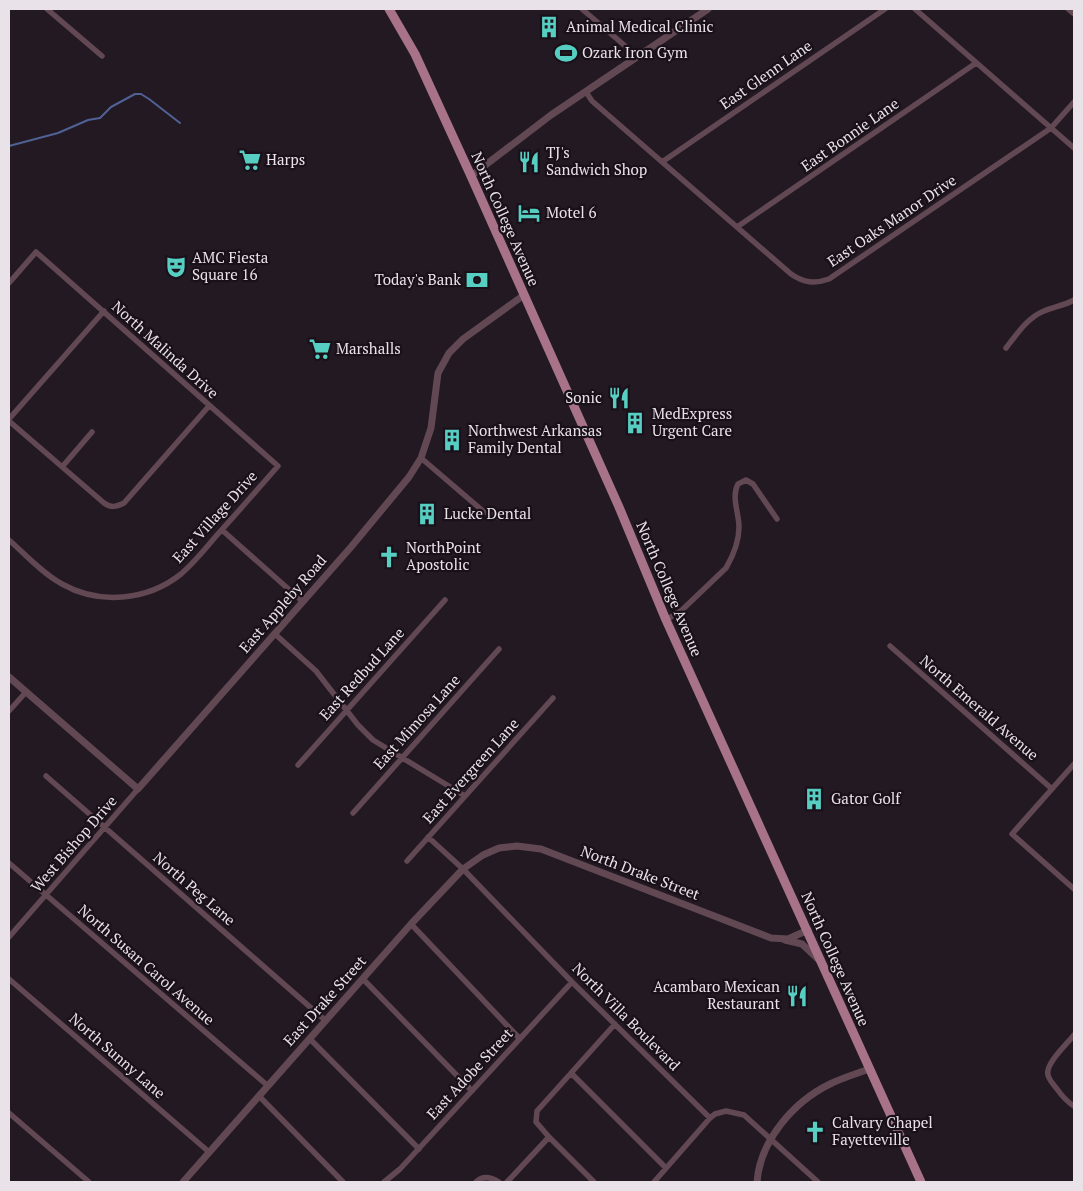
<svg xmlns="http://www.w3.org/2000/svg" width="1083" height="1191" font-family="'PT Serif',serif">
	<rect width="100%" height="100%" fill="#221923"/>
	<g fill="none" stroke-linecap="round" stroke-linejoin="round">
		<path stroke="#506195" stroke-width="2" d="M9 146 58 133 88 120 100 118 111 107 135 94H141L149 99 180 123"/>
		<path stroke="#624852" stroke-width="5.5" d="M47 9 102 56
			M582 9 638 57
			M915 9 1074 148
			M1068 9 1074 14
			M586 92 592 101 791 274C804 283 815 284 829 279L1051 128 1074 102
			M662 162 885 9
			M737 227 976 63
			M9 283 36 252 278 466C258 489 238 512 217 535 206 548 194 563 181 574 147 601 99 605 62 584 42 573 26 555 9 540
			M1006 348C1017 334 1027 318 1044 311 1054 307 1065 305 1074 300
			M9 419 104 311
			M9 421 104 503C111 508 116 507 124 503L209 406
			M421 458 483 511 500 518
			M62 467 92 432
			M222 530 303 602
			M666 620 682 610 726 568C733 556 739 541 739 527 739 513 731 497 738 484L746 480 753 484 777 519
			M275 634 316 671 358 725 373 740 465 796
			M890 646 1052 789
			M9 711 26 692
			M1074 764 1012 834 1074 889
			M298 765 445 600
			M46 776 326 1021
			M353 813 499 649
			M428 837 463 869 572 982 710 1118 715 1114 726 1111 744 1115 818 1182
			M407 861 553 698
			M9 863 268 1086
			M411 924 520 1039
			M9 937 138 789
			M9 979 209 1152
			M363 979 472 1091
			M1074 1035C1067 1044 1045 1064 1048 1075 1049 1080 1054 1085 1057 1089 1062 1096 1067 1102 1074 1106
			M310 1039 419 1149
			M571 1073 666 1168
			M259 1096 343 1182
			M9 1113 89 1182
			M549 1137 594 1182
			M384 1182 400 1169 572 982
			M476 1182C483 1175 491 1177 499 1182
			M507 1182 549 1137 536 1122 537 1111 615 1024
			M654 1182 710 1118"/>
		<path stroke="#624852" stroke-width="7" d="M471 176 551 115 708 9
			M9 677 138 789 351 547 409 477 421 458 431 428 438 373 449 353 463 339 524 295
			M785 940 802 944 820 961
			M183 1182 411 924 463 869 483 855 499 848 517 846 541 849 771 938 788 939 808 930
			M757 1182C760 1141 793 1102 830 1084 842 1078 856 1074 869 1069"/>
		<path stroke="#a87389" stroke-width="9" d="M389 9 415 54 471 176 619 507 666 620 921 1182"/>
	</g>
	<defs>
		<g id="building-bare" transform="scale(1.725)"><path d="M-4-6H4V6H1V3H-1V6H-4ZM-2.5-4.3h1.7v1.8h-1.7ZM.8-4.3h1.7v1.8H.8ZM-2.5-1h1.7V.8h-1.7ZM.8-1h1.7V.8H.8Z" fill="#57cec2" stroke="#191019" stroke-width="2.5" paint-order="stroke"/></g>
		<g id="stadium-bare" transform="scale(1.725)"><path d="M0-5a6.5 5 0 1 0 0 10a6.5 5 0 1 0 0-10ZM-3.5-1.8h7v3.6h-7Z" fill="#57cec2" stroke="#191019" stroke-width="2.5" paint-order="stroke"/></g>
		<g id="supermarket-bare" transform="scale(1.725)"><path d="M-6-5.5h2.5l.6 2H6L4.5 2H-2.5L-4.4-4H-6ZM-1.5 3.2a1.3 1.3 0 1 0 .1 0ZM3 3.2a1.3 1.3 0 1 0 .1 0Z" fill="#57cec2" stroke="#191019" stroke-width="2.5" paint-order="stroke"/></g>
		<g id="restaurant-bare" transform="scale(1.725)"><path d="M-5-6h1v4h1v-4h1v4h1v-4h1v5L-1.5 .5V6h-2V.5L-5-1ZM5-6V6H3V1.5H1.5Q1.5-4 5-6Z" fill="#57cec2" stroke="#191019" stroke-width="2.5" paint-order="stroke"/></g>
		<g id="hotel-bare" transform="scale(1.725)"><path d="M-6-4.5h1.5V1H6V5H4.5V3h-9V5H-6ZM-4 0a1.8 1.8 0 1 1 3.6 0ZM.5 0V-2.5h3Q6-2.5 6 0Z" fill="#57cec2" stroke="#191019" stroke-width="2.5" paint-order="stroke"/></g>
		<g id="theatre-bare" transform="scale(1.725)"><path d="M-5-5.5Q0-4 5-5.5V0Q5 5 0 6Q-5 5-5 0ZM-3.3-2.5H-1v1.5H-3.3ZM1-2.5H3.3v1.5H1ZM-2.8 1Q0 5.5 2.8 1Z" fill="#57cec2" stroke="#191019" stroke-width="2.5" paint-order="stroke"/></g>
		<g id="bank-bare" transform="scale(1.725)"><path d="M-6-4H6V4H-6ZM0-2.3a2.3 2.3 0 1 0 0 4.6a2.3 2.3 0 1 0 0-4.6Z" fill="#57cec2" stroke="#191019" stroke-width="2.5" paint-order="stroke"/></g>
		<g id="church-bare" transform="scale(1.725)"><path d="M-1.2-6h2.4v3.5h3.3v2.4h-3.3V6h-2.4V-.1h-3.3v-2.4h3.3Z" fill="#57cec2" stroke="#191019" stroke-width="2.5" paint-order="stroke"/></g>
	</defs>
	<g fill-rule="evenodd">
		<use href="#building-bare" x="549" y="27"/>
		<use href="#stadium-bare" x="566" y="53"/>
		<use href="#supermarket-bare" x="250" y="160"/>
		<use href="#restaurant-bare" x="529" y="162"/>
		<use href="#hotel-bare" x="529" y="213"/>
		<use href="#theatre-bare" x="176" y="267"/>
		<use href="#bank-bare" x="477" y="280"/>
		<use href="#supermarket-bare" x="320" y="349"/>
		<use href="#restaurant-bare" x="619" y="398"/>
		<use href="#building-bare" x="635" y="423"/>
		<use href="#building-bare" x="452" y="440"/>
		<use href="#building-bare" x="427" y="514"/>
		<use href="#church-bare" x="389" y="557"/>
		<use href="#building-bare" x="814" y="799"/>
		<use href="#restaurant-bare" x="797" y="996"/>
		<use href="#church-bare" x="815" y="1132"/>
	</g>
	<g text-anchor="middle" stroke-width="4.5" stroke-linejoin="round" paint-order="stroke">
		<g font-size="15" fill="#e9e2e9" stroke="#191019" text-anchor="start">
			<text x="566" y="32">Animal Medical Clinic</text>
			<text x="582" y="58">Ozark Iron Gym</text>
			<text x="546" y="158">TJ's<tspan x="546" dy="17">Sandwich Shop</tspan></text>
			<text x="266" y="165">Harps</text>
			<text x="546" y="218">Motel 6</text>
			<text x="192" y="263">AMC Fiesta<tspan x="192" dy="17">Square 16</tspan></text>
			<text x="461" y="285" text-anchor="end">Today's Bank</text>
			<text x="336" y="354">Marshalls</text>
			<text x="602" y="403" text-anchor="end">Sonic</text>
			<text x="652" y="419">MedExpress<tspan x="652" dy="17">Urgent Care</tspan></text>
			<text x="468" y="436">Northwest Arkansas<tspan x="468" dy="17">Family Dental</tspan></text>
			<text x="444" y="519">Lucke Dental</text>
			<text x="406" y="553">NorthPoint<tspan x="406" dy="17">Apostolic</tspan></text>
			<text x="831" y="804">Gator Golf</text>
			<text x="780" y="992" text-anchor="end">Acambaro Mexican<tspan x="780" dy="17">Restaurant</tspan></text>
			<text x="832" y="1128">Calvary Chapel<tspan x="832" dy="17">Fayetteville</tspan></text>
		</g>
		<g font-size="15" fill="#e9e2e9" stroke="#191019">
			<text transform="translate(766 75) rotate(-35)" y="5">East Glenn Lane</text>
			<text transform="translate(850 135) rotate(-35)" y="5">East Bonnie Lane</text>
			<text transform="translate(505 219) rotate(66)" y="5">North College Avenue</text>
			<text transform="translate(892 221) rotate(-34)" y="5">East Oaks Manor Drive</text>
			<text transform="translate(165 350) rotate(42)" y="5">North Malinda Drive</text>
			<text transform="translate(215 517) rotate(-48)" y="5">East Village Drive</text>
			<text transform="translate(669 589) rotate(67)" y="5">North College Avenue</text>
			<text transform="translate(283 604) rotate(-49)" y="5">East Appleby Road</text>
			<text transform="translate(362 674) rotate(-48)" y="5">East Redbud Lane</text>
			<text transform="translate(979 708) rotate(41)" y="5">North Emerald Avenue</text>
			<text transform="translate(417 722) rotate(-48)" y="5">East Mimosa Lane</text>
			<text transform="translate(471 771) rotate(-48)" y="5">East Evergreen Lane</text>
			<text transform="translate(74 844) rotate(-49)" y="5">West Bishop Drive</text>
			<text transform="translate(640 873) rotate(21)" y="5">North Drake Street</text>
			<text transform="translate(194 889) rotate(41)" y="5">North Peg Lane</text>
			<text transform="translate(835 959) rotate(66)" y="5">North College Avenue</text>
			<text transform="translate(146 965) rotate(41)" y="5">North Susan Carol Avenue</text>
			<text transform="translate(325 1001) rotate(-48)" y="5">East Drake Street</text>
			<text transform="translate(626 1017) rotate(45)" y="5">North Villa Boulevard</text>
			<text transform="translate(117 1056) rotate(41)" y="5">North Sunny Lane</text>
			<text transform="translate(470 1074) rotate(-47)" y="5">East Adobe Street</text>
		</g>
	</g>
	<rect width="1083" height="1191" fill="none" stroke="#e9e2e9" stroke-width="20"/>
</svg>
